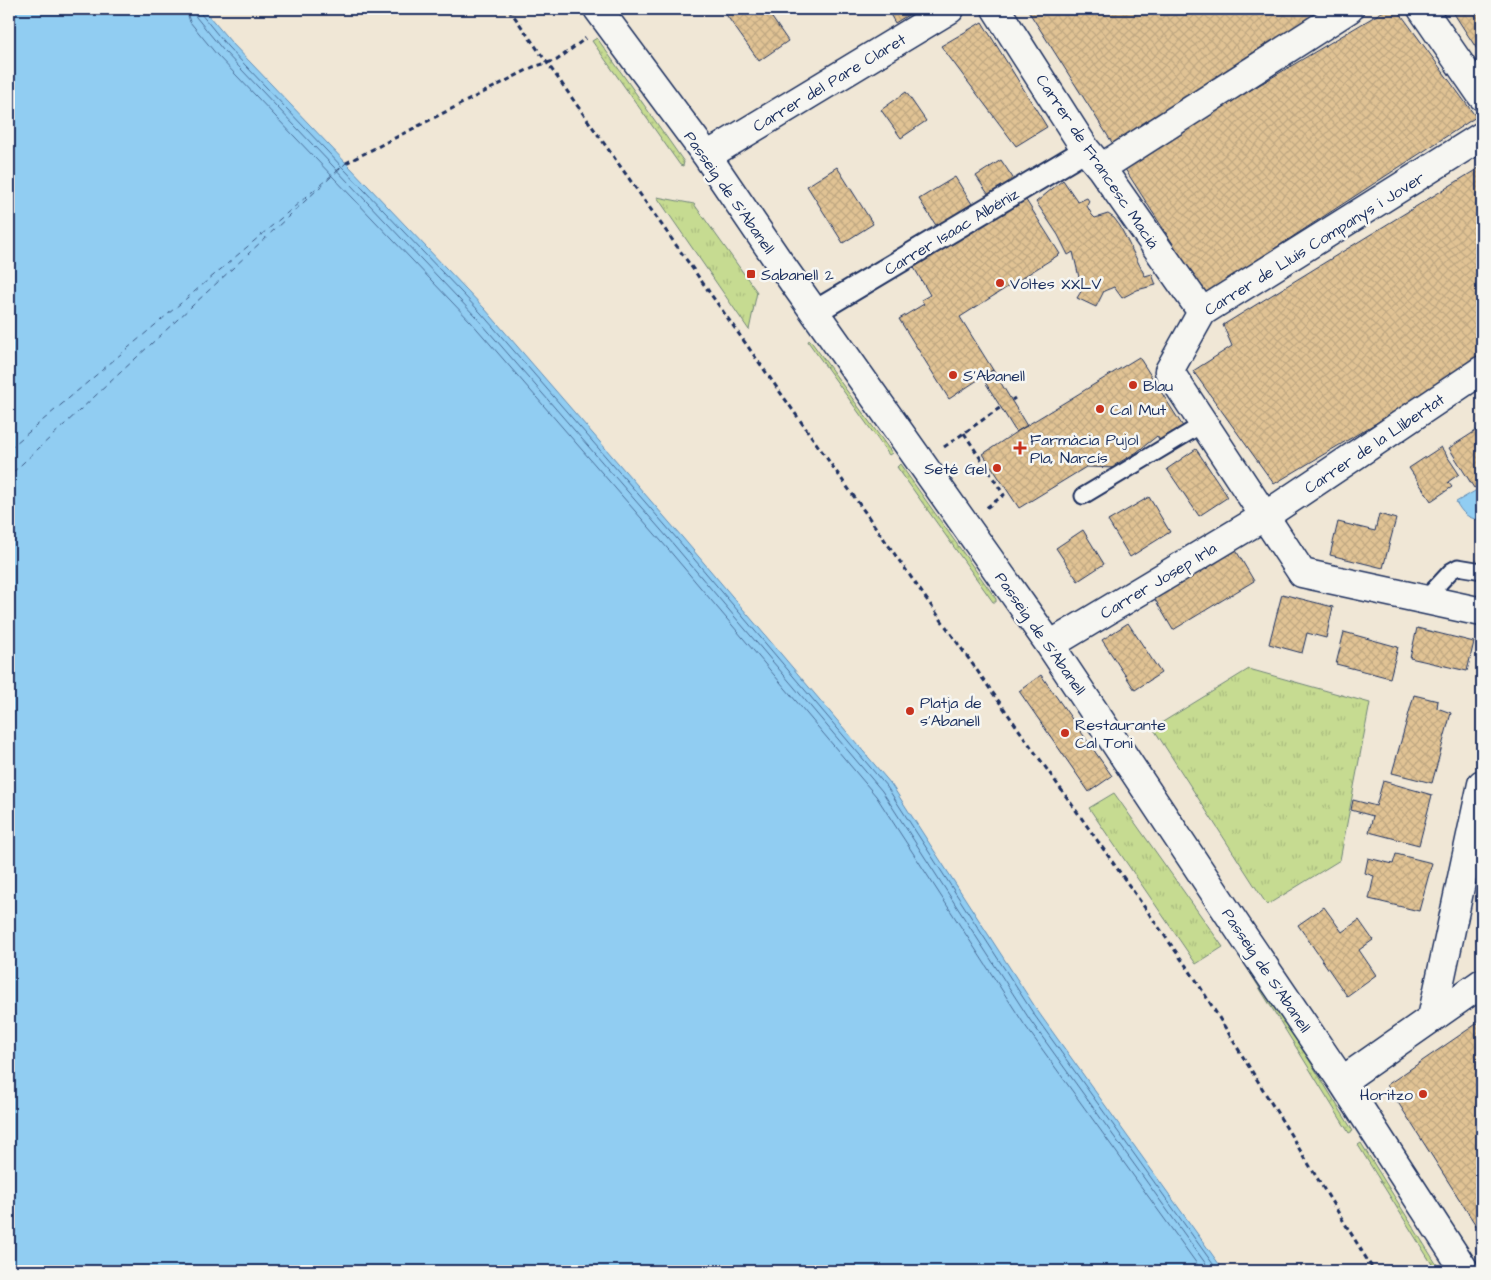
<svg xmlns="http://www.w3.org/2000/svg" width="1491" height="1280" font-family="'Architects Daughter',sans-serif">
	<defs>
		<pattern id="grass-dots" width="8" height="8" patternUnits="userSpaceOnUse" patternTransform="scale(1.25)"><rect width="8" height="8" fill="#c6db91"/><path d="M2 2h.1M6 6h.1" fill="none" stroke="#aabc7f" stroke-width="1.8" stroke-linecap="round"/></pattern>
		<pattern id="park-tufts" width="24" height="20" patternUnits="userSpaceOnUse" patternTransform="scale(1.25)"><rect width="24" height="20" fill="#c6db91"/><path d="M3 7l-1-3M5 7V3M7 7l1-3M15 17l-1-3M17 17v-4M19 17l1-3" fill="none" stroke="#aabc7f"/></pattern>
		<pattern id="building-cross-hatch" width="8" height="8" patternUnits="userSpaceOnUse" patternTransform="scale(1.25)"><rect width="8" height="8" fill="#e1c394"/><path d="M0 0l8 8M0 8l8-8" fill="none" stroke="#c0a882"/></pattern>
	</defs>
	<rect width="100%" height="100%" fill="#f0e7d6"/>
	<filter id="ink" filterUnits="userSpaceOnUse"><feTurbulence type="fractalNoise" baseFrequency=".02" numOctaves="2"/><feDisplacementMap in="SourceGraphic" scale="10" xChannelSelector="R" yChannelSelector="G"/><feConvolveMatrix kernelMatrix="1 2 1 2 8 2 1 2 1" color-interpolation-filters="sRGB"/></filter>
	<g filter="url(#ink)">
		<path fill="url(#grass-dots)" stroke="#708578" d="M597 38 684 162 683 166 680 165 592 41Z
			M810 340 892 453 889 455 809 343 808 341Z
			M900 464 996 599V602H993L897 467Z
			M1250 967 1253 969 1353 1131 1349 1133 1249 971Z
			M1361 1143 1435 1262 1441 1271H1436L1433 1266 1358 1145Z"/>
		<path fill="url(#park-tufts)" stroke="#708578" d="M657 197 694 204 757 292 749 330Z
			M1249 669 1370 703 1340 860 1267 905 1153 728Z
			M1114 793 1223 947 1196 964 1089 808Z"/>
		<path fill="#91cdf2" stroke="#628eb7" d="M9 9H203L231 42 485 309 682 537 891 784 1039 1013 1224 1271H9Z
			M1482 487V520C1468 519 1463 514 1456 502Z"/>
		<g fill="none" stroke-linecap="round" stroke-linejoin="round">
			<path stroke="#4a6e99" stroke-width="1" d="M186 9 190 22 217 55 471 322 668 549 876 796 1024 1024 1202 1271
				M193 9 196 17 223 50 476 317 674 545 882 791 1030 1020 1211 1271
				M200 9 201 14 227 46 481 313 678 540 887 787 1035 1016 1218 1271"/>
			<path stroke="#385683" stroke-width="1" stroke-dasharray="6 5" stroke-linecap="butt" d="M9 449 346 163 9 476"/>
		</g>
		<path fill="url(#building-cross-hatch)" stroke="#1b2f5e" d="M722 9H766L788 41 759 61Z
			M887 9H918L895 23Z
			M1027 9H1331L1113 144Z
			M1387 9H1397L1476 117 1205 294 1123 166Z
			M1451 9H1482V57Z
			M982 22 1047 127 1016 146 941 46Z
			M906 92 926 121 901 138 881 110Z
			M1001 160 1015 181 990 197 976 176Z
			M1482 166V360L1274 484 1193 371 1232 346 1223 325Z
			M837 167 873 224 843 243 807 186Z
			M955 177 972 204 937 227 919 199Z
			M1063 180 1078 202 1087 198 1089 201 1087 206 1092 215 1095 218 1108 214 1114 218 1120 226 1145 276 1152 274 1156 285 1137 290 1122 298 1114 287 1104 291 1096 307 1077 298 1082 290 1073 252 1068 255 1058 235 1036 202Z
			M1024 197 1060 254 960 317 993 370 949 399 899 319 924 304 921 300 930 295 913 266Z
			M1139 357 1184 428 1161 442 1157 436 1137 452 1115 465 1117 468 1086 467 1019 508 983 454 1016 432Z
			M993 370 1027 426 1016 432 982 377Z
			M1482 427V483L1474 488 1449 448Z
			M1441 447 1459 474 1448 482 1452 487 1431 501 1409 468Z
			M1196 449 1228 497 1199 516 1167 469Z
			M1149 497 1170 532 1130 557 1108 521Z
			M1379 514 1396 519 1383 568 1330 555 1338 522 1375 531Z
			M1083 530 1104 564 1078 581 1056 548Z
			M1234 547 1254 581 1173 630 1153 596Z
			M1282 594 1333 607 1326 638 1307 633 1302 653 1269 644Z
			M1128 623 1161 673 1135 690 1102 640Z
			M1417 628 1474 642 1467 671 1410 658Z
			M1344 632 1398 647 1390 678 1336 664Z
			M1041 675 1112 776 1089 792 1019 691Z
			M1414 695 1438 701 1437 708 1451 713 1432 783 1392 773Z
			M1383 781 1432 795 1419 845 1369 832 1373 816 1351 810 1353 800 1376 806Z
			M1482 839V882L1472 880Z
			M1396 854 1432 863 1419 911 1369 899 1374 876 1365 873 1368 858 1393 864Z
			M1324 907 1342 932 1359 920 1373 940 1359 950 1376 975 1347 996 1298 925Z
			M1482 1020V1235L1387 1085Z"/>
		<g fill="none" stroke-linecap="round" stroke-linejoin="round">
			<g stroke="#1b2f5e" stroke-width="19">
				<path id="service" d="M1083 496 1203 424
					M1424 600 1451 571 1458 567 1482 571"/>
			</g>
			<g stroke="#1b2f5e" stroke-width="26">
				<path id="pedestrian" d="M815 312 1086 150"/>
			</g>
			<g stroke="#1b2f5e" stroke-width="31">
				<path id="minor" d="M598 9 707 156 777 259 1050 645 1244 937 1342 1081 1465 1271
					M996 9 1086 150 1101 168 1202 312
					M1422 9 1482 96
					M1482 136 1202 312 1169 371 1302 573 1482 612
					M707 156 950 9
					M1101 168 1349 9
					M1050 645 1265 516 1482 370
					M1432 1018 1482 784
					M1342 1081 1482 983"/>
			</g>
			<path stroke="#1b2f5e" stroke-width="3" stroke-dasharray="5 4" stroke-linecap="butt" d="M509 9 1196 980 1374 1271
				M564 9 569 16
				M346 163 533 67 557 60 586 38
				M1012 400 1015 398
				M964 433 1004 495 986 508
				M944 447 1001 407"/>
			<use href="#service" stroke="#f6f6f2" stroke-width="15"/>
			<use href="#pedestrian" stroke="#f6f6f2" stroke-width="22"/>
			<use href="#minor" stroke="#f6f6f2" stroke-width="28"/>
		</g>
	</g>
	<g fill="#c8321e" stroke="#f6f6f2" stroke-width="2">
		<rect x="746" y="269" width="10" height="10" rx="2.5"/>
		<circle cx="1000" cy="283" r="5"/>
		<circle cx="953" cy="375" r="5"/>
		<circle cx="1133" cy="385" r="5"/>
		<circle cx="1100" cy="409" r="5"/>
		<path d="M1017.5 440.5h5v5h5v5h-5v5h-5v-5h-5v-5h5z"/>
		<circle cx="997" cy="468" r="5"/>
		<circle cx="910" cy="711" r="5"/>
		<circle cx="1065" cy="733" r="5"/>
		<circle cx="1423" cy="1094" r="5"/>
	</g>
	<g text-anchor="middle" stroke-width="5" stroke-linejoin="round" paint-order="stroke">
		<g font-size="16" fill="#1b2f5e" stroke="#f6f6f2">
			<text transform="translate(829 82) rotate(-31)" y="6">Carrer del Pare Claret</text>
			<text transform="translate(1098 161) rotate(56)" y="6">Carrer de Francesc Maciá</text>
			<text transform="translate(730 192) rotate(55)" y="6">Passeig de S'Abanell</text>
			<text transform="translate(951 231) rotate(-31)" y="6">Carrer Isaac Albéniz</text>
			<text transform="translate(1314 243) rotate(-32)" y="6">Carrer de Lluís Companys i Jover</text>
			<text transform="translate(1374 443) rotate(-34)" y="6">Carrer de la Llibertat</text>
			<text transform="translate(1158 580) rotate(-31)" y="6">Carrer Josep Irla</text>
			<text transform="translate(1041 633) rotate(55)" y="6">Passeig de S'Abanell</text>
			<text transform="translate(1267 970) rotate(56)" y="6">Passeig de S'Abanell</text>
		</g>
		<g font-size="16" fill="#1b2f5e" stroke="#f6f6f2" text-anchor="start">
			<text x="761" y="280">Sabanell 2</text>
			<text x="1010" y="289">Voltes XXLV</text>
			<text x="963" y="381">S'Abanell</text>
			<text x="1143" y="391">Blau</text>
			<text x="1110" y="415">Cal Mut</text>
			<text x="1030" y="445">Farmàcia Pujol<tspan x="1030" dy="18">Pla, Narcís</tspan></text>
			<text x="987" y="474" text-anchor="end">Seté Gel</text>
			<text x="920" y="708">Platja de<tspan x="920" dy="18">s'Abanell</tspan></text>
			<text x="1075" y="730">Restaurante<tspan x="1075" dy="18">Cal Toni</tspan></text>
			<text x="1413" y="1100" text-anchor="end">Horitzo</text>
		</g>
	</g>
	<rect width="1491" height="1280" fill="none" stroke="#f6f6f2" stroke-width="30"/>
	<rect x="15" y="15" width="1461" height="1250" fill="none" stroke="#1b2f5e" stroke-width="2" filter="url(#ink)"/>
</svg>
